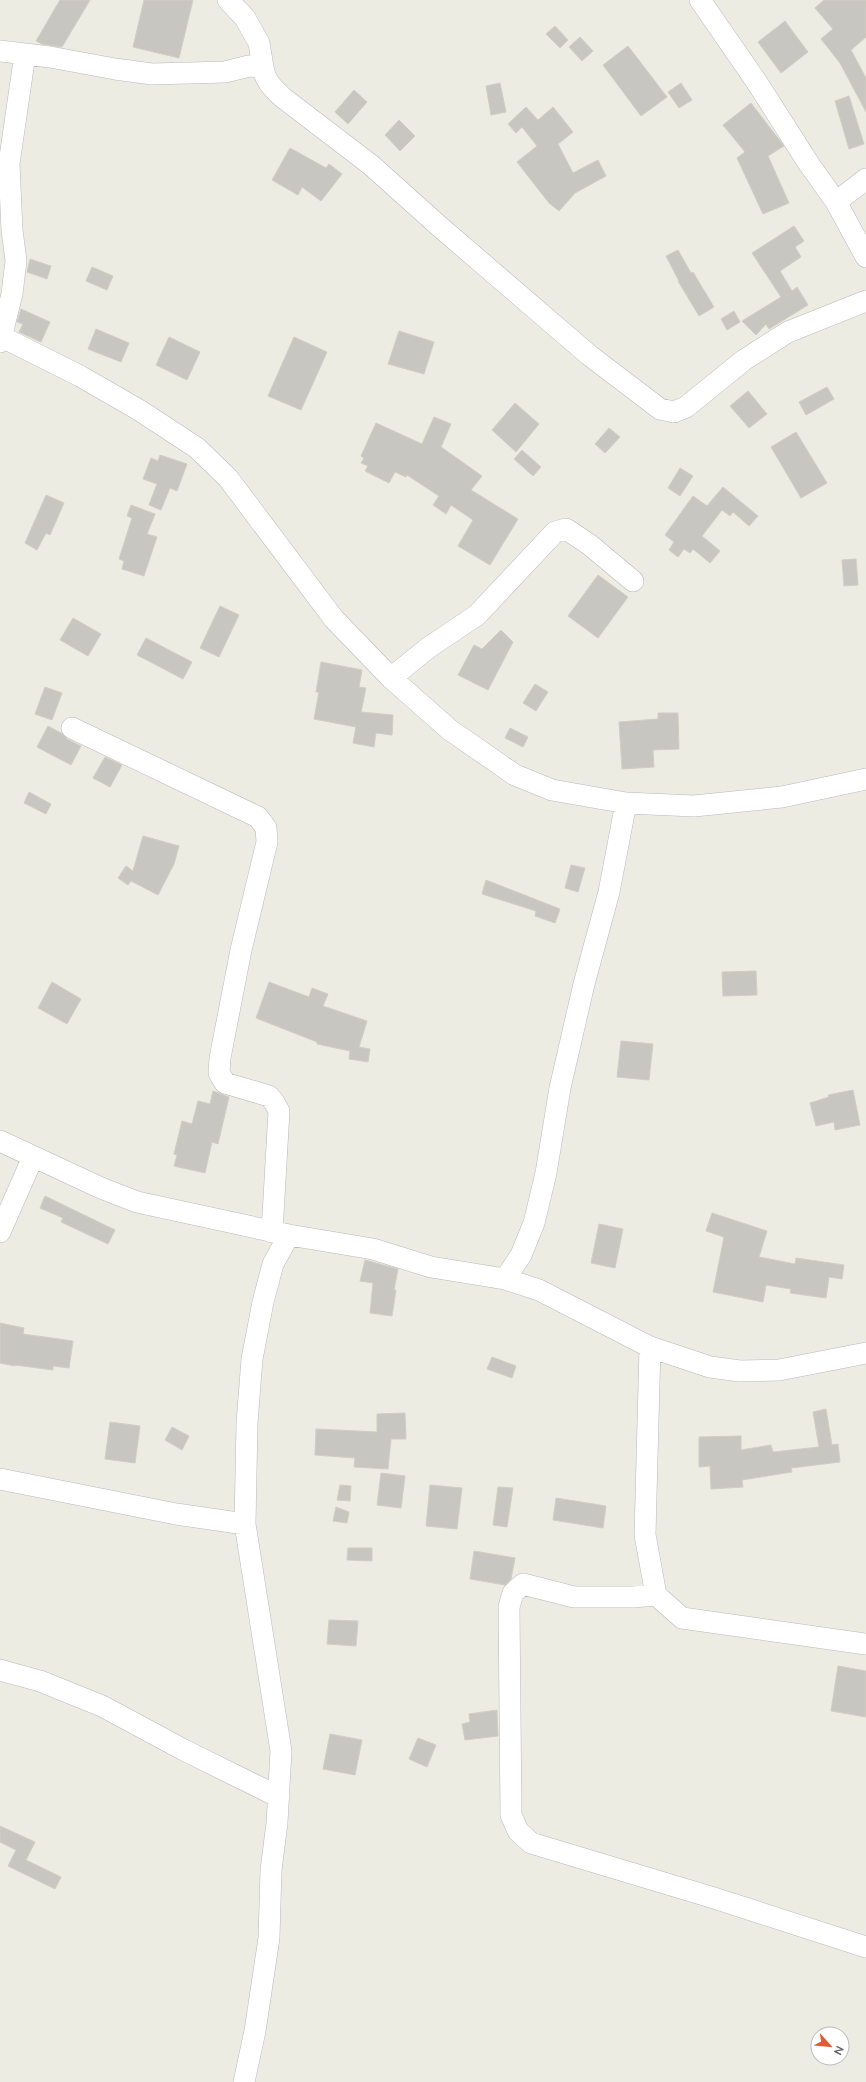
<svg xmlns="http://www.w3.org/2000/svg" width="866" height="2082" font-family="Mulish,sans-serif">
	<rect width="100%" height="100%" fill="#ecece2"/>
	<path fill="#c8c6c0" stroke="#d1cec1" d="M60 0H90L62 47 42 44 36 41Z
		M144 0H193L179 58 133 47Z
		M824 0H866V37L851 50 866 78V112L840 63 821 39 833 29 815 8Z
		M785 21 808 52 781 73 758 42Z
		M555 26 568 40 560 48 546 34Z
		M580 37 593 51 582 61 569 47Z
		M628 46 667 97 641 116 603 65Z
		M500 83 506 112 491 115 486 86Z
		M681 83 692 100 679 108 668 92Z
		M354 90 367 102 348 124 335 112Z
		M849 96 864 144 849 149 835 101Z
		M751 103 784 146 768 156 789 203 763 214 737 158 745 152 723 125Z
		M526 107 538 120 553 107 573 132 558 144 573 173 598 160 606 176 575 193 559 211 549 203 517 162 537 146 522 127 516 133 508 124Z
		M399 120 415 136 400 151 385 135Z
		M290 148 326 168 329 164 342 174 321 201 302 187 298 195 272 180Z
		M794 226 804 241 795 247 801 257 780 271 792 291 797 287 808 305 769 329 766 324 756 335 742 321 781 297 752 253Z
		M678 250 691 273 693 272 714 307 699 316 678 281H679L666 256Z
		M30 259 51 266 47 279 27 272Z
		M92 267 113 276 107 290 86 281Z
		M21 309 50 322 41 342 19 332 23 324 17 322Z
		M734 311 740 322 727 330 721 319Z
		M96 329 129 343 121 362 88 349Z
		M399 331 434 342 424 374 388 364Z
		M169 337 200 352 187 380 156 365Z
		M294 337 327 352 301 410 268 396Z
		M827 387 834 399 806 415 799 402Z
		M748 391 767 414 749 428 730 406Z
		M515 403 539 424 516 452 492 430Z
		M434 417 451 424 441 447 482 476 471 490 518 519 490 565 458 546 473 520 451 505 446 514 433 505 439 496 407 475 406 477 395 472 389 483 365 471 368 466 361 463 364 458 361 456 376 423 422 444Z
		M609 428 620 437 605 453 595 444Z
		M796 432 827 483 801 498 771 447Z
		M522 450 541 467 533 476 514 459Z
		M160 455 187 464 177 491 170 488 161 510 149 505 157 484 143 479 151 458 158 461Z
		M680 468 693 476 680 496 668 488Z
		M723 487 758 516 749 526 733 512 730 516 722 510 702 536 720 551 710 563 693 549 690 553 684 549 678 557 669 550 674 542 665 535 693 496 707 506Z
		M46 495 64 503 50 535 46 533 37 550 25 543Z
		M131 505 155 514 147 534 157 537 144 576 122 569 124 561 119 559 132 518 127 516Z
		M856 559 858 585 844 586 842 560Z
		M598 575 628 597 598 638 568 616Z
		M220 606 239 615 219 657 200 648Z
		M73 618 101 634 88 656 60 640Z
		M501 630 513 642 488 690 458 675 474 645 482 649Z
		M146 638 192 662 183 679 137 655Z
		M321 662 362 670 359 687 366 688 361 712 393 715 392 735 376 733 374 747 353 743 356 727 314 719 319 692H316Z
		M535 684 548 692 536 711 523 703Z
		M45 687 62 693 52 720 35 714Z
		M658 713H678L679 749 653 750 654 767 622 769 619 722 658 719Z
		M48 726 61 733 67 739 81 746 71 765 37 747Z
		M510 728 528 737 523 747 505 738Z
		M105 757 122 765 110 787 93 778Z
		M29 792 51 804 46 814 24 803Z
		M143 836 179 846 174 864 158 895 131 881 128 885 118 878 126 866 133 871Z
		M571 865 585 868 578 892 565 888Z
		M486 880 560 909 555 923 535 916 536 911 482 894Z
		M756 971 757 995 723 996 722 972Z
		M52 982 81 999 67 1024 38 1008Z
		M269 982 309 997 312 988 328 994 323 1006 367 1021 359 1047 370 1049 368 1062 349 1059 350 1051 317 1044V1042L256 1018Z
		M621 1041 653 1044 649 1080 617 1077Z
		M853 1090 860 1125 835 1130 834 1122 816 1126 810 1103 829 1097 828 1095Z
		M213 1091 229 1097 218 1144 212 1142 205 1173 174 1166 177 1155 174 1154 182 1121 192 1124 198 1101 210 1104Z
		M45 1196 115 1230 108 1244 61 1222 63 1218 40 1208Z
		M712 1213 767 1231 759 1257 795 1264 796 1258 844 1265 842 1279 829 1277 826 1298 790 1293 791 1289 766 1285 763 1302 713 1292 724 1237 706 1231Z
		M599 1224 623 1229 615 1268 591 1263Z
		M365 1260 398 1269 394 1290H396L392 1316 370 1313 373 1283 360 1281Z
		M0 1323 24 1328 23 1334 73 1341 69 1368 53 1366V1370L15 1365V1366L0 1363Z
		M492 1357 516 1366 512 1378 487 1369Z
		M826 1409 832 1445 838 1444 840 1462 791 1468 792 1472 742 1480 743 1487 711 1489 710 1466 699 1467V1437L741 1436V1450L771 1445 773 1452 819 1447 813 1412Z
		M405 1413 406 1439H391L388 1469 354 1467 355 1458 315 1455 316 1429 377 1432V1414Z
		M110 1422 140 1426 135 1463 105 1459Z
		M172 1427 189 1436 182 1450 165 1440Z
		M381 1473 405 1476 401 1508 377 1505Z
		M340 1485 351 1486 350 1501 337 1500Z
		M430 1485 462 1488 457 1529 426 1526Z
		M498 1487 513 1488 507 1527 493 1525Z
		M556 1498 606 1506 603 1528 553 1520Z
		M336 1507 349 1512 347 1523 333 1521Z
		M348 1548H372V1561L347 1560Z
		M474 1551 515 1558 511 1579 505 1585 470 1579Z
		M329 1620 358 1621 356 1646 327 1644Z
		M838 1666 866 1671V1717L831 1711Z
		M497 1710 498 1736 465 1740 462 1724 470 1722 469 1714Z
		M330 1734 362 1740 355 1775 323 1769Z
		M418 1738 436 1745 427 1767 409 1759Z
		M0 1826 35 1842 26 1860 61 1877 55 1889 8 1866 16 1850 0 1842Z"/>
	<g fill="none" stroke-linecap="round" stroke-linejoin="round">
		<g stroke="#b8b9be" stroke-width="22">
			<path id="minor" d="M228 0 245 18 259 43 263 67
				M700 0 756 81 809 164 836 202 866 257
				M0 51 50 57 115 69 152 74 225 72 249 66 263 67C264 80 273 88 282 97L371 165 439 226 589 355 660 409 674 412 686 407 744 360 788 332 866 301
				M836 202 866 179
				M0 336 80 376 139 410 197 448 228 478 334 619 391 678 450 730 515 775 552 790 626 803 694 806 782 797 866 779
				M0 342 12 294 16 261 12 230 9 164 25 54
				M391 678 428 648 477 615 555 532 566 529 590 545 633 581
				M72 728 258 817 266 828 267 842 241 950 220 1058 219 1073 225 1083 269 1096 274 1102 279 1111 272 1232
				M0 1141 101 1188 137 1202 289 1235 373 1249 431 1267 505 1279 539 1290 650 1347 710 1367 740 1371 779 1370 866 1353
				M0 1232 33 1157
				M505 1279 521 1255 534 1223 546 1173 560 1088 584 984 609 892 626 803
				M650 1347 645 1535 656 1595 633 1597H574L523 1584 513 1593 509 1607 511 1815 518 1831 531 1843 714 1898 866 1947
				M0 1479 176 1514 245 1524
				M656 1595 682 1618 866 1644
				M0 1670 40 1681 102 1706 184 1750 279 1797
				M244 2082 255 2031 269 1938 271 1870 277 1823 281 1751 245 1524 247 1423 252 1359 263 1302 273 1264 289 1235"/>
		</g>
		<use href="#minor" stroke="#fff" stroke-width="21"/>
	</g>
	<g transform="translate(830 2046) rotate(117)"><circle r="19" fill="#ffffff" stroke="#bdbec0"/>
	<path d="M0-3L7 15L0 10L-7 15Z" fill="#de5b37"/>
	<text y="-6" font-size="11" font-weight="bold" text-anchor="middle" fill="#5b5d62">N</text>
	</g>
</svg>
